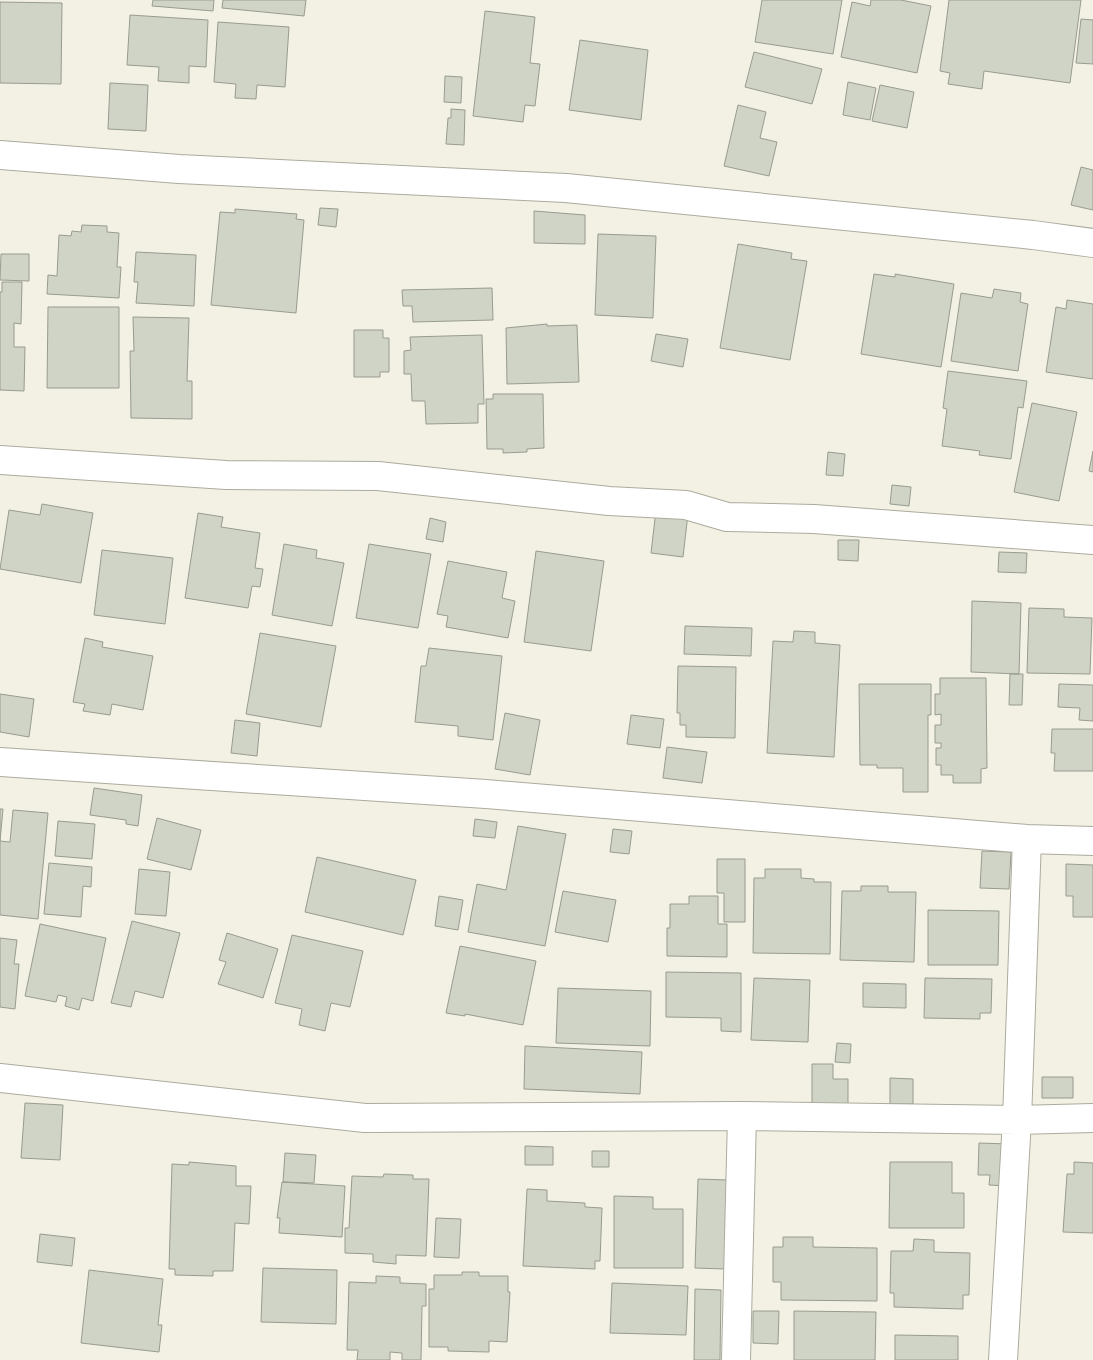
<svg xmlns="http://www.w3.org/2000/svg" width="1093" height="1360" font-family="Inter,sans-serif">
	<rect width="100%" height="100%" fill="#f3f1e3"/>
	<path fill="#d0d4c7" stroke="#989c90" d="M153 0H214L213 11 152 6Z
		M223 0H306L304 16 222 8Z
		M762 0H842L833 54 755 42Z
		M871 0H901L931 6 917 73 841 57 852 2 870 6Z
		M949 0H1081L1070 83 984 71 982 89 948 84 950 73 940 71Z
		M0 2 62 3 61 84 0 83Z
		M485 11 535 17 530 63 540 64 535 106 525 105 523 122 473 116Z
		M130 15 208 20 206 67 189 66V83L158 81 159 67 127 65Z
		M1081 19 1093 20V64L1076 63Z
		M218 22 289 27 285 87 257 85 256 99 235 98 236 84 214 82Z
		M580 40 648 50 641 120 569 110Z
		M754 52 822 69 812 104 745 87Z
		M445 76 462 77 461 103 444 102Z
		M848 82 876 88 870 120 843 115Z
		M110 83 148 85 146 131 108 129Z
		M880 85 914 92 907 128 872 121Z
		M738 105 766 112 760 138 777 142 769 176 724 166Z
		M451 109 465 110 464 145 446 144 448 118H451Z
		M1081 167 1093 170V210L1071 205Z
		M320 208 338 209 336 227 318 225Z
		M235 209 297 214 296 219 304 220 296 313 211 305 220 212 235 213Z
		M534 211 585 215V244L534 243Z
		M82 225 107 226V232L119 233 117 267H121L119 298 47 294 48 275 57 276 59 235 71 236 72 231 81 232Z
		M598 234 656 236 653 318 595 315Z
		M738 244 792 253 791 259 807 261 790 360 720 348Z
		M136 252 196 255 194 306 136 303 138 282H134Z
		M1 254H29V281L0 280Z
		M874 274 895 277V274L954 284 941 367 861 354Z
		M2 282H22L21 324 14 323V347H25L24 391 0 390V292H2Z
		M492 288 493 320 413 322 412 306H403L402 290Z
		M994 289 1021 293 1020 302 1028 304 1018 371 951 361 961 293 992 298Z
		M1067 300 1093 304V379L1046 372 1056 307 1066 309Z
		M48 307H119V388H47Z
		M133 317 189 318 187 381H192V419L131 418 130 351H134Z
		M547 324V326L577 325 579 382 507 384 506 328Z
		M354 330H383V338H389V372H380V377H354Z
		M656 334 688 339 683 367 651 361Z
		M482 335 484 404H478V423L426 424 425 401H412L411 374H404V351L411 350 410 337Z
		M948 371 1027 381 1023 408 1018 407 1011 459 979 455 980 451 942 446 947 409 943 408Z
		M493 394H543L544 448 527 449V452L503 453V449H487L486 399H493Z
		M1032 403 1077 412 1059 501 1014 492Z
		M1093 451V472L1089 471Z
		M828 452 845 454 843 476 826 475Z
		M892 485 911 487 909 506 890 504Z
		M42 504 93 513 81 583 0 569 9 510 40 515Z
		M656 510 688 514 683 557 651 553Z
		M198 513 223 517 221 527 260 533 255 568 263 569 260 587 252 586 248 608 185 598Z
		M430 518 446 522 443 542 426 539Z
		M838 540H859L858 561 838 560Z
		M284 544 317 550 316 558 344 563 332 626 272 615Z
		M369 544 431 554 418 628 356 618Z
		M102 550 173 558 165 624 94 615Z
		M536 551 604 561 591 651 524 642Z
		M999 552 1027 553 1026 573 998 572Z
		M448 561 507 572 502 598 515 601 508 638 446 627 448 616 437 614Z
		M972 601 1021 603 1019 674 971 672Z
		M1029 608 1064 609V617L1092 618 1090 674 1027 673Z
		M685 626 752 628 751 656 684 654Z
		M794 631 815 632V643L840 645 834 757 767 753 773 641 793 642Z
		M260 633 336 646 321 727 246 714Z
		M85 638 103 642 102 647 153 656 143 710 112 704 110 715 83 711 85 704 73 702Z
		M429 648 502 656 493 740 458 736V726L415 722 421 666H426Z
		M678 666 736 667 735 738 686 737V725H680V713H677Z
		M1010 674H1023L1022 705H1009Z
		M940 678H986L987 768 981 769V783H953V775H941V765H936V748H941V743H935V725H941V714L935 715V694H940Z
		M859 684H931V715H928V792H903V768H877V765H860Z
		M1059 684 1093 685V721L1079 720 1080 708 1058 707Z
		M0 694 34 699 29 737 0 732Z
		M505 713 540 720 530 775 495 769Z
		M631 715 664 719 660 748 627 744Z
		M235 720 260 723 257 756 231 753Z
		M1052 729H1093V771H1054L1055 753H1051Z
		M667 747 707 752 702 783 663 778Z
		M94 788 142 795 138 826 126 824V820L90 815Z
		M0 809H3L0 841 10 842 13 810 48 813 38 919 0 915Z
		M157 818 201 830 191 870 147 859Z
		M475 819 497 822 495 838 473 836Z
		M58 821 95 824 92 859 55 856Z
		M518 826 566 834 545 946 468 932 477 884 506 890Z
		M613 829 632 831 629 854 610 852Z
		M982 851 1011 852 1009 889 980 888Z
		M317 857 416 880 403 935 305 912Z
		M717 859H745V922H724V893H717Z
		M49 863 92 867 91 887 83 886 81 917 44 914Z
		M1066 864 1093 865V917H1073V896H1066Z
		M139 869 170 872 166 916 135 914Z
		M765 869H801V878L814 879V882H831L830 954 753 953 754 878H765Z
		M861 886H888V892H916L914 962 840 960 842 891H861Z
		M563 891 616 900 608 942 555 932Z
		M439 896 463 900 458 930 435 926Z
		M689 896H718V924H727V957L667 956V928H670V904H689Z
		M928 910 999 911 998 965H928Z
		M132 921 180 933 163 998 135 991 131 1007 111 1003Z
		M40 924 106 938 93 1001 82 998 79 1010 65 1006 67 997 58 995 56 1002 25 996Z
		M227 933 278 949 263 998 218 984 226 962 219 960Z
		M292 935 363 951 350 1007 331 1003 325 1031 299 1025 302 1009 275 1003Z
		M0 938 17 940 14 964H19L15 1009 0 1007Z
		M460 946 536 961 523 1025 465 1014V1016L446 1013Z
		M666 972 741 973V1032L721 1031V1018L666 1017Z
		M754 978 810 980 808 1042 751 1040Z
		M925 978 992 979 991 1013H980V1019L924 1018Z
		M863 983 906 984V1008L863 1007Z
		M558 988 651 991 650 1046 556 1043Z
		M837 1043 851 1044 850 1063 835 1062Z
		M525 1046 642 1052 640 1094 524 1089Z
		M812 1064H833V1079H848V1105H812Z
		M1042 1077H1073V1098H1042Z
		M890 1078 913 1079V1104H890Z
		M25 1103 63 1105 60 1160 21 1158Z
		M979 1143 1008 1144 1007 1186 989 1185 990 1175H978Z
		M525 1146 553 1147V1165H525Z
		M592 1151H609V1167H592Z
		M285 1153 316 1155 314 1183 283 1182Z
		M189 1162 236 1166V1186H251L249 1224 235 1223 233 1271H213V1276L175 1275V1269H169L172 1164 189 1165Z
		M890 1162H952V1193H964V1228H889Z
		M1074 1162 1093 1163V1233L1063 1232 1067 1174H1074Z
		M384 1174 413 1175V1179H429L426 1256 396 1255V1264L373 1262V1254L345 1253V1228H349L352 1176 383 1177Z
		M698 1179 728 1180 725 1269 695 1268Z
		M282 1182 345 1186 342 1237 279 1233 280 1218H277Z
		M527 1189 547 1190V1201L585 1203V1207L602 1208 600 1261H595V1269L523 1266Z
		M614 1196 653 1197V1209H683V1268H614Z
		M436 1218 461 1219 459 1258 434 1257Z
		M40 1234 75 1238 72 1266 37 1262Z
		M783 1237H813V1247L877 1248V1301L781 1300V1282H773V1247H783Z
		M914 1239 934 1240V1252L970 1253 969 1295H963V1309L894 1307V1293H890L891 1251H913Z
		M263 1268 337 1270 336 1324 261 1322Z
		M89 1270 163 1279 158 1325H162L159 1352 81 1343Z
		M462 1272H479V1276H508V1292H510L507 1342 489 1341V1352L448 1351V1347H429V1289H434V1275H462Z
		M376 1276 400 1277V1283L426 1284V1306H422L421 1360H402V1353L390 1352V1360H357L358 1350H347L349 1282 376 1283Z
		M612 1283 688 1286 686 1335 610 1333Z
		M695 1289 721 1290 720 1360H694Z
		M753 1311H779L778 1344 753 1343Z
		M794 1311 876 1312 875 1360H794Z
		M895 1335 958 1336V1360H895Z"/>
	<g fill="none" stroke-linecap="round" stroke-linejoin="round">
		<g stroke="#acab9e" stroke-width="30">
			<path id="minor" d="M0 155 179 169 566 188 1033 235 1093 243
				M0 460 226 475 378 476 609 501 686 505 727 517 814 519 1093 540
				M0 762 486 794 1027 839 1093 841
				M0 1078 365 1118 742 1116 1017 1120 1093 1118
				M736 1360 742 1116
				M1003 1360 1017 1120 1027 839"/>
		</g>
		<use href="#minor" stroke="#fff" stroke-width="28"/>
	</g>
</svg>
